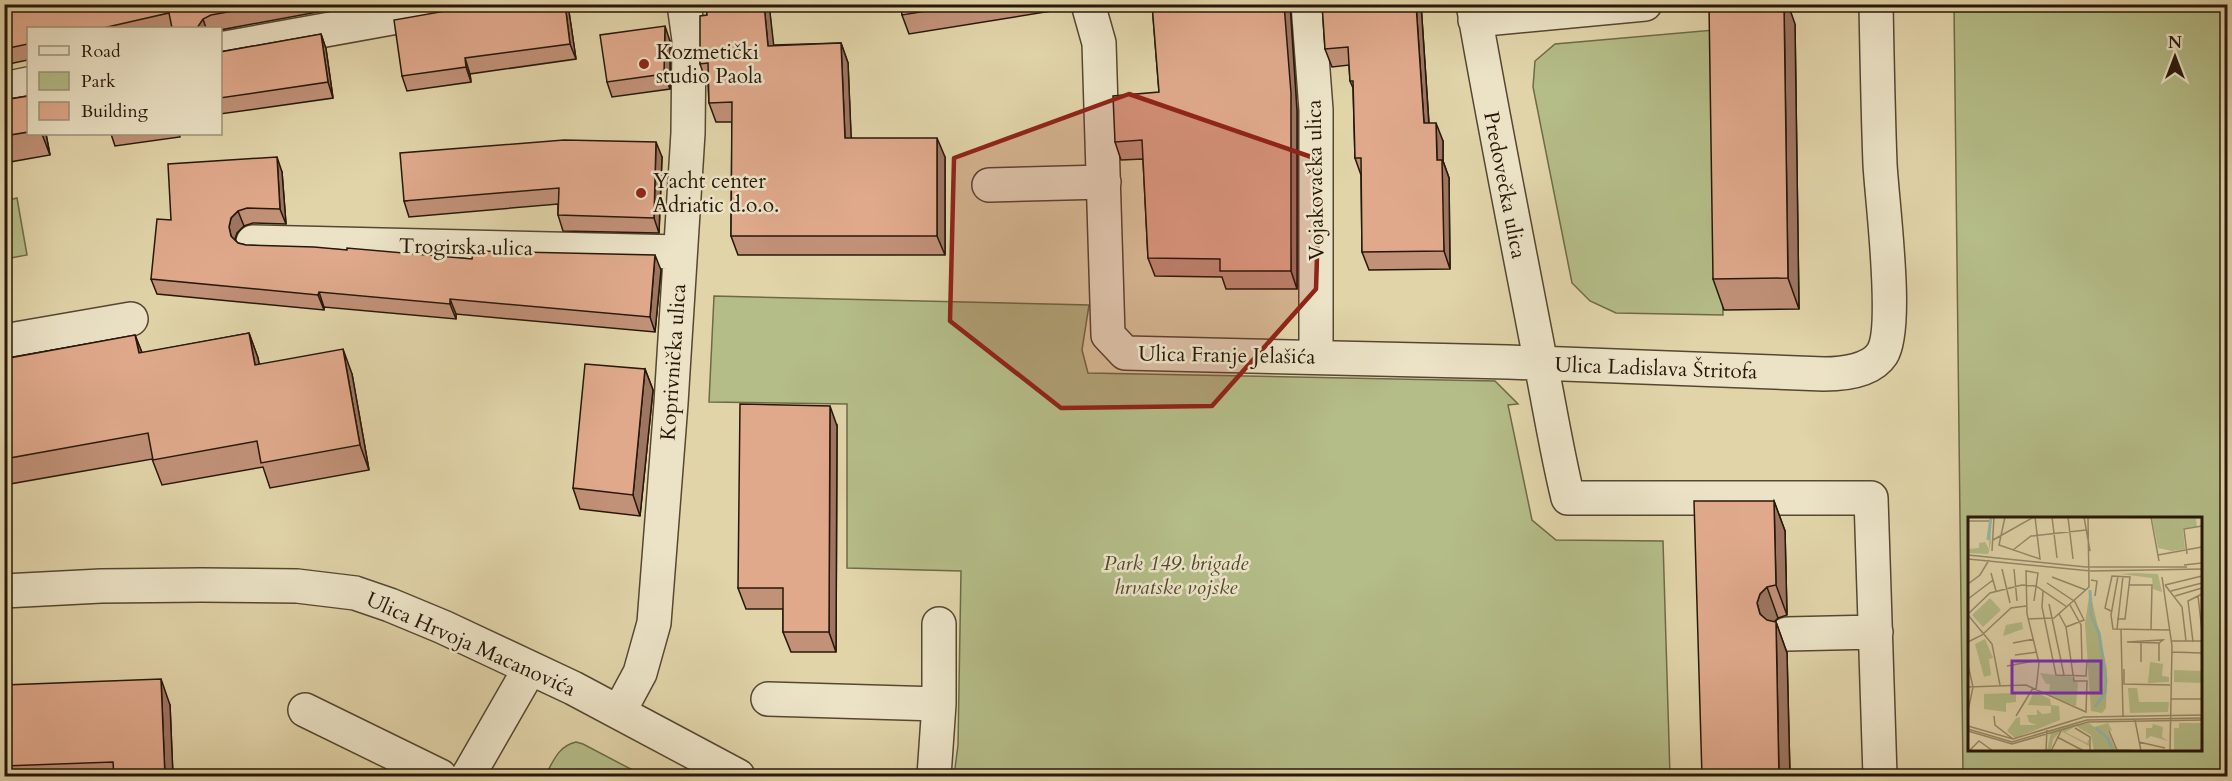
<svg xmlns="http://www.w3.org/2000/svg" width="2232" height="781" font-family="Cardo,serif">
	<rect width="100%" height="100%" fill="#e1d4a9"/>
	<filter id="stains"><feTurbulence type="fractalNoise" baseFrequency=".00333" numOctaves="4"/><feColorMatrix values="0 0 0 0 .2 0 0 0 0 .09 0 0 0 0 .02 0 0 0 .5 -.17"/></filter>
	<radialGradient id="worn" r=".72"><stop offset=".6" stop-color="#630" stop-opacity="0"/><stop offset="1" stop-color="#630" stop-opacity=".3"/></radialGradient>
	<path fill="#b4bc87" stroke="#6e6a48" stroke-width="1.5" fill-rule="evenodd" d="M1954 5H2227V776H1963ZM2200 518V750H1970V518Z
		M1714 30 1723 315 1616 313 1590 301 1572 283 1533 87 1535 61 1555 44Z
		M17 198 27 255 5 259V201Z
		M714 296 1089 305 1082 350 1088 373 1495 381 1518 404 1508 405 1532 520 1556 540 1663 541 1670 776H954L958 745 961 571 847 568V404L709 402Z
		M576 742 583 744 644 776H545C553 762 558 746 576 742Z"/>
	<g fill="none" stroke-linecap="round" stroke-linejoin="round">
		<g stroke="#564731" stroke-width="36">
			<path id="minor" d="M1088 4 1099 43 1108 335 1125 353 1508 362 1824 374C1842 374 1871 371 1882 354 1899 328 1882 202 1880 164 1878 111 1877 58 1876 4
				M1308 4 1316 110V357
				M1473 4C1494 125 1518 244 1541 364 1550 409 1557 453 1568 498H1871L1880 776
				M1475 20 1645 4
				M220 49 469 4
				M4 89 28 84
				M989 185 1104 182
				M253 242 680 252
				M4 341 131 319
				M4 591 101 586 201 585 297 586 355 593 390 605 443 627 573 688 738 776
				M939 624V704
				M1787 634 1876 632
				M768 699 939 704 934 776
				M305 710 440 776
				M619 712 640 673 654 623 671 403 688 133 689 40 684 4
				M468 776 530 668"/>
		</g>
		<use href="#minor" stroke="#ece3c7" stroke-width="33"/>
	</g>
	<path fill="#c19178" stroke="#271809" stroke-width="1.5" d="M4 4H361L220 30V28H28V60L4 65Z
		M706 4H769L773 45 841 43 848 63 851 138 945 157V255H738L731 236 732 122H716L709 103 708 84H707L700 64 707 15Z
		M901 4H1063L1064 9 909 34 902 15Z
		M1152 4H1290L1297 111V289H1226L1222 277 1155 276 1148 258 1143 159 1121 160 1115 142 1159 92Z
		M1322 4H1421L1429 123 1443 141V161L1449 178 1450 269 1369 270 1362 252 1361 175 1355 158 1353 88 1350 81 1349 65 1332 67 1325 49Z
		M569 12 576 59 470 74 471 82 407 91 402 76Z
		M1795 24 1799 309 1724 310 1713 279Z
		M321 34 326 49 333 98 220 114V52Z
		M670 41V89L612 97 607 82Z
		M28 96V134H46L50 155 4 163V100Z
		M111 134H179L180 137 115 146Z
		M662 157 659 233 563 231 558 215V204L409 217 404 201Z
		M282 172 286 224 253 223 244 226 237 233 235 240 238 243 246 245 347 250 472 259 661 270 655 332 456 314V319L324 307V310L157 294 151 279Z
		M249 333 258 358 259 364 352 374 369 470 270 488 263 467 162 485 152 459 4 485V359L135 335 142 353Z
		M645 369 653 390 640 516 580 509 573 488Z
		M837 426 836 652H791L783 632V609H746L738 588Z
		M1774 501 1785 531 1787 615 1778 618 1774 622H1776L1787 653 1790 777H1702Z
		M4 685 170 705 173 777H4Z"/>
	<path fill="#9d7662" stroke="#271809" stroke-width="1.5" d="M565 4H566L569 12 576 59 570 44Z
		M764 4H769L776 65 768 46Z
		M1284 4H1290L1297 111V289L1291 271Z
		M1416 4H1421L1430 141 1424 123Z
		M1784 4H1788L1795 24 1799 309 1788 278Z
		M203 19 206 28H197V27Z
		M665 26 670 41V89L664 74Z
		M321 34 326 49 333 98 328 82Z
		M841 43 848 63 852 157 845 138Z
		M465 58 470 74 471 82 466 67Z
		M1436 123 1443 141V161L1449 178 1450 269 1444 251 1437 160Z
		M42 134H46L50 155Z
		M937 138 945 157V255L937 236Z
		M656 142 662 157 659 233 654 218Z
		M277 157 282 172 286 224 280 209Z
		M238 211 244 226 237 233 234 242 231 236 229 227 231 218Z
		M655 255 661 270 655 332 650 317Z
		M319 292 324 307V310L318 295Z
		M450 299 456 314V319L450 304Z
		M249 333 258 358 264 390 255 365Z
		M135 335 145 360 139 353Z
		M343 349 352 374 369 470 360 445Z
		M645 369 653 390 640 516 633 495Z
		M830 406 837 426 836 652 829 632Z
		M1774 501 1785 531 1787 615 1776 585Z
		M1767 587 1778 618 1771 625 1760 614 1757 603 1760 594Z
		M1776 622 1787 653 1790 777H1779Z
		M161 679 170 705 173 777H165Z"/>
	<path fill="#e0a98c" stroke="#271809" stroke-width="1.5" d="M4 4H271L211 15 203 19 197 28H172L169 13 103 28H28V44L4 49Z
		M509 4H565L570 44 465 58 466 67 402 76 394 20 468 7 469 10Z
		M706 4H764L768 46 841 43 845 138H937V236H731L732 102 709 103 708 63 700 64V16L707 15Z
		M901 4H970L902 15Z
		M1152 4H1284L1291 93V271H1220V259L1148 258 1142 140 1115 142 1113 96 1159 92Z
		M1322 4H1416L1424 123H1436L1437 160H1442L1444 251 1362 252 1361 158H1355L1353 81H1350L1348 47 1325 49Z
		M1709 4H1784L1788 278 1713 279Z
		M665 26 664 74 607 82 600 35Z
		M321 34 328 82 220 98V52Z
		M28 96V132L4 136V100Z
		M564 140 656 142 654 218 558 215 559 188 404 201 400 153Z
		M277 157 280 209 247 208 238 211 231 218 229 227 231 236 238 243 246 245 314 247 347 250V248L472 259 473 251 655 255 650 317 450 299V304L319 292 318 295 151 279 157 219 171 220 168 164Z
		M249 333 255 365 343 349 360 445 261 463 257 441 153 460 148 433 4 459V359L135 335 139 353Z
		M585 364 645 369 633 495 573 488Z
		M740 404 830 406 829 632H783V588H738Z
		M1694 501H1774L1776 585 1767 587 1760 594 1757 603 1760 614 1767 620 1776 622 1779 777H1702Z
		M161 679 165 777H114L113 762 4 766V685Z"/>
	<path fill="#8f2418" fill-opacity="0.2" stroke="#8f2418" stroke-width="4.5" stroke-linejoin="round" d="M1129 94 1320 160 1316 289 1212 406 1061 408 950 321 954 158Z"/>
	<g fill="#8f2418" stroke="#ece3c7" stroke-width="2">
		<circle cx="644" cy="64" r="6"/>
		<circle cx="641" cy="193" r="6"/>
	</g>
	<g text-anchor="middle" stroke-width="5" stroke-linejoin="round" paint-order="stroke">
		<g font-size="21" fill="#271809" stroke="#ece3c7" text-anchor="start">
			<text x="656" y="59">Kozmetički<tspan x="656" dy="24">studio Paola</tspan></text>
			<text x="653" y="188">Yacht center<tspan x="653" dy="24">Adriatic d.o.o.</tspan></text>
		</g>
		<g font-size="21" fill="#271809" stroke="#ece3c7">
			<text transform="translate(1315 180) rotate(-91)" y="7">Vojakovačka ulica</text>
			<text transform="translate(1505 185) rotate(79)" y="7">Predovečka ulica</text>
			<text transform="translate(466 247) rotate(1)" y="7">Trogirska ulica</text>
			<text transform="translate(1227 355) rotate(1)" y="7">Ulica Franje Jelašića</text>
			<text transform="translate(673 362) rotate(-86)" y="7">Koprivnička ulica</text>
			<text transform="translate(1656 368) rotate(2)" y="7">Ulica Ladislava Štritofa</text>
			<text transform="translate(471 644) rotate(24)" y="7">Ulica Hrvoja Macanovića</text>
		</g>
		<g font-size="21" font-style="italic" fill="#51492f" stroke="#ece3c7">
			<text x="1176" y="570">Park 149. brigade<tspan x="1176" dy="24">hrvatske vojske</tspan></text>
		</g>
	</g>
	<g transform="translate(1968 517)">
		<rect width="234" height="234" fill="#e1d4a9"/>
		<path d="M22 0 23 25 21 34 20 37 0 36V32L11 31V26L17 25 21 32ZM184 0H234V1L228 2 229 10 215 12 217 32 204 34 190 31ZM167 56 190 57 194 75 185 72 184 61 152 57ZM122 74 139 152 138 191 134 196 123 194 117 106ZM22 81 33 93 15 110 4 98ZM54 105 55 112 35 119 38 108ZM17 122 25 141 21 142 23 158 16 160 7 127ZM182 145 195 147 194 159 201 160V165L180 166ZM206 153 234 154V166L206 165ZM72 156 104 160 110 166 108 189 81 179 82 167H78ZM160 171H169L171 185H201L200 195 162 196ZM66 174 82 182 83 188 91 189 92 203 47 221 39 214 48 201 52 200V208H69L61 205 59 198H69V192L74 197 83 196V189L60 188ZM48 176V185L38 186V195L16 192V177ZM121 206 126 210 140 206 144 213 140 215 149 234H126L123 218 108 209 97 215 119 226 121 222V229L93 214 85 222 83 233 79 234 83 215 103 208ZM211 206H234V234H206V211H211ZM185 207 195 210 194 220 200 224 183 219 178 222V211H184Z" fill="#b4bc87"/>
		<path fill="none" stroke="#94b8ac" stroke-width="3" d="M20 23 23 0M122 73 123 98 131 116 138 163 137 176 127 190M128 211 140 222 145 234"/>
		<path fill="none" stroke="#978969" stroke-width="1.5" d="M37 0 31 28 72 42 67 0M84 0 89 41M100 0 105 42M116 0 122 34M183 0 191 44M0 4H21M25 23 66 0M45 33 63 19 118 13M24 34 26 0M219 37 216 12 234 9M0 38 118 50H219M190 38 234 30M0 42 123 54 234 52M216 48 234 46M34 52 42 86M46 52 49 84M23 56 28 74M150 59 143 98 145 112 202 113M84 60 118 73M194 60 204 129 202 234M123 63 129 64 127 79M79 66 106 84M0 67 12 58 21 43M161 68H184L183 112M197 68 214 90 218 124M197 68 234 59M75 74 74 90 88 158 118 159 119 144H114M203 74 234 66M207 79 234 71M230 79 234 114M0 82 25 63M66 84 70 56 58 54 59 97 71 146 68 173M81 87 96 158M102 88 113 108 114 144 103 145M143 94 137 91 144 59 162 60 157 102H149M0 97 22 76 54 68 68 69 99 90M0 98 24 127 32 168M60 102 86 101 121 70 120 0M98 110 116 103 106 83M149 112 155 59M153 112 155 199M203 124H234M0 125 14 118 43 91 58 89M159 125 195 123 191 126V144M159 125 191 126M225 125 220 84 234 77M45 126 66 122M173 126V145M204 135 234 136M47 138 69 135M0 148 5 170 0 194M39 149 71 143M156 152V167L202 168M0 170 58 168 118 195 119 164H106L98 110 91 97M203 182H234M26 199 27 208 45 222M48 199 65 171M167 203 173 234M0 209 45 222 116 200 234 198M107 211 122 220V234M0 212 44 225 119 203 234 201M0 214 44 227 120 205 234 203M141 214 149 233 173 234M89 220 116 234M171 225 197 231M2 233 11 224 25 234M78 234 79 211M83 234 93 214"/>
		<path fill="#7b2cbf" fill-opacity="0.15" stroke="#7b2cbf" stroke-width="3" d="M44 144H133V176H44Z"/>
		<rect width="234" height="234" fill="none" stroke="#271809" stroke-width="3"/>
	</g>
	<rect width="2232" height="781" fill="none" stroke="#e1d4a9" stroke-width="24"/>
	<rect x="6" y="6" width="2220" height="769" fill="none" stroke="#271809" stroke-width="3"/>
	<rect x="12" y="12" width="2208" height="757" fill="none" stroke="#271809" stroke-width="1.5"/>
	<rect x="27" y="27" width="195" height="108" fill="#ece3c7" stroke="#9d927b" stroke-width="1.5"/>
	<rect x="39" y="46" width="30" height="9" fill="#ece3c7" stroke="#9d927b" stroke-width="1.5"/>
	<text x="81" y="57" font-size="18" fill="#271809">Road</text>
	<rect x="39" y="72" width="30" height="18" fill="#b4bc87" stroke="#9d927b" stroke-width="1.5"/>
	<text x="81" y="87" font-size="18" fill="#271809">Park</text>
	<rect x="39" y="102" width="30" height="18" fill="#e0a98c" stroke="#9d927b" stroke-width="1.5"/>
	<text x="81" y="117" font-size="18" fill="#271809">Building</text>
	<g transform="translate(2175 57)" stroke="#ece3c7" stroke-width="4.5" paint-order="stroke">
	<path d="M0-4.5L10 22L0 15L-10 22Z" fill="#271809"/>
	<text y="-9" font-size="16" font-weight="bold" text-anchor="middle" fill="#271809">N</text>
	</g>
	<rect width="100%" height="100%" filter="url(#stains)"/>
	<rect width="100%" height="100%" fill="url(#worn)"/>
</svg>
